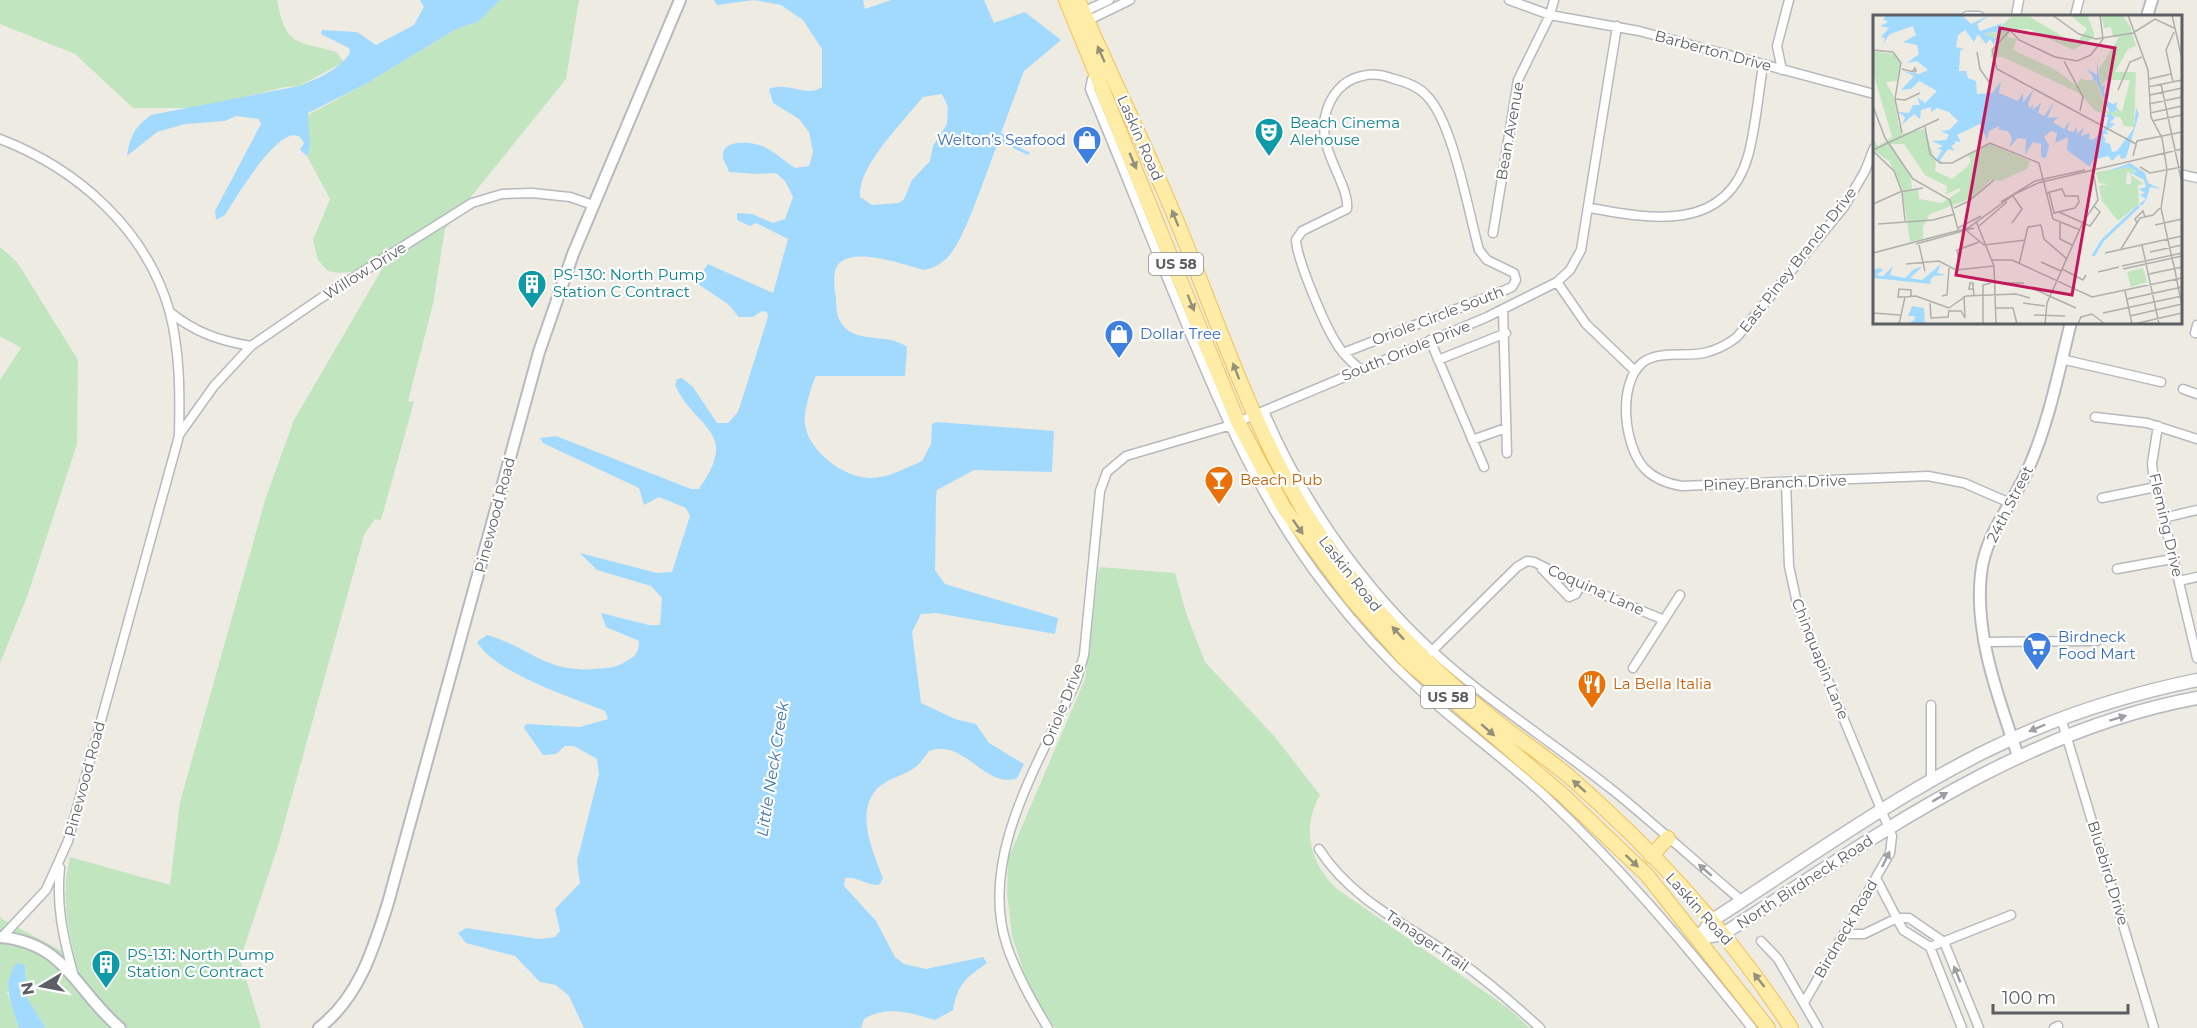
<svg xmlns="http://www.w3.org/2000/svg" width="2197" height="1028" font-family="Montserrat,sans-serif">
	<rect width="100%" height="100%" fill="#eeebe3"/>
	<path fill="#c1e6bf" d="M0 0H277C286 48 297 40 336 52L344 62 299 86 285 87 200 108H133L75 54 0 24Z
		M500 0H579L566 79 445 229 433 304 408 401 414 402 381 520 375 519 364 535 278 846 240 960 261 1028H46L27 998 25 965 7 992 19 1028H0V916L2 919 75 958C67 923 61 894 70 857L170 885 180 802 266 497 294 420 382 269 338 273 328 271 318 260 313 240 330 199 307 156 310 147 306 116 364 85 456 29 478 22Z
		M0 247 17 262 78 360 77 444 27 597 0 663V380L21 348 0 336Z
		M1099 567 1175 573 1187 616 1205 662 1275 737 1320 795C1301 828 1310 864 1337 889L1508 1008 1530 1028H1055L1037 1001 1024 973 1012 936 1007 894 1008 859 1085 679Z"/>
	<path fill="#a2daff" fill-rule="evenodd" d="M420 0H500L478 22 456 29 364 85 308 113 310 147 307 156 300 150 304 143C288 108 234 201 225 215L216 220 215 211 261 124 259 119 236 116 225 121 185 124 157 132 127 156C130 136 135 127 151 115L299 86C317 79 339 70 350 53L349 48 321 34 322 30 357 32 376 45 414 25 424 7Z
		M714 0H863L865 9 891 0H984L994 23 1025 12 1061 40 1024 71 1001 133 1005 135 1004 139 1030 153 1028 155 999 141C987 168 965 243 945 260 938 266 932 268 924 270 904 265 843 242 835 271 833 279 835 291 836 299 836 311 838 324 849 331 866 342 890 334 907 347L905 376H816C811 386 803 415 805 425 809 451 843 477 869 478 886 479 906 468 922 461L931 444 932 424 937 422 1054 431 1052 472 974 470 937 490C935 495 936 559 935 570L945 584 1058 618 1055 634 936 613 921 614 912 632 921 703 955 719 976 724 989 743 1024 764 1017 778C991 789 969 750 943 749 939 748 933 750 929 751 925 756 921 762 917 766 906 775 891 777 880 786 853 809 873 852 883 878L879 885C866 885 856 876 845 878L844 886 876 921 895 957 904 964 926 969 983 957 987 963C966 978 958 983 953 1010L935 1020C910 1013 888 1005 864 1019L861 1028H584L569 996 556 985 540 982 515 956 466 943 458 933 466 928 539 939 555 937 560 931 555 909 580 883 577 861 599 774 597 759 574 746H565L556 754 543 755 524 728 526 724 580 727 608 719 605 711C571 697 495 673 477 642L487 635C528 646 545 673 593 669 603 668 613 669 621 664 633 658 639 655 639 641L606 627 601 613 649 625H660L662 598 651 586 597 570 580 553 657 573 672 572 690 516 686 508 659 497 644 505 639 488 543 443 540 438 556 436 691 489H699C740 429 697 432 675 385L677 379 682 378 693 387 717 423H728L738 412 768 317 767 312 762 311 753 317H739L728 304 695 282 708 264 773 293 788 239 756 223 750 226 737 220V213L752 214 773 223 785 219 793 197 785 181 776 173 756 174 729 172C728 168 724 162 723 158 720 138 752 142 762 146 774 151 784 161 795 168L809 166 813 152 809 132 799 119 773 103 769 89C788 81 807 98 822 87V49L803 20 781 5 754 0 717 5ZM942 94 948 107 947 124 933 146 930 161 912 180 904 199 899 203 872 205 860 197C857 167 904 121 923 97Z
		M17 963 25 965 27 998 46 1028H19C12 1005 0 984 17 963Z"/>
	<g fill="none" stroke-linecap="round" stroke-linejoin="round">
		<g stroke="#b6b9bd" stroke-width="11">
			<path id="minor" d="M1509 0 1550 15 1639 31 1874 94
				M1083 12 1109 0
				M1967 16H1979
				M2016 16 2019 0
				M2075 16 2079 0
				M1087 21 1130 0
				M1782 70 1777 46 1789 0
				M1097 73 1092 79 1090 89C1121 163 1150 237 1181 312 1221 410 1262 506 1329 591 1356 626 1387 660 1420 690 1460 727 1505 759 1545 796 1621 868 1687 946 1752 1028
				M0 139C78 169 147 230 170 313 180 353 180 394 179 436L68 841 46 890 2 937
				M1874 148 1865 171 1844 207 1737 337C1727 345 1717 350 1704 353 1685 357 1658 350 1642 363 1617 385 1624 447 1645 469 1655 479 1669 484 1682 486L1928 476 1964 483 2010 503
				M2180 174 2197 178
				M1590 208C1650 219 1726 233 1748 156 1756 127 1758 95 1763 66
				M1493 233 1518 80 1550 15 1554 0
				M1557 282 1586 324 1635 371
				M1503 309 1507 453
				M170 312C194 332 220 341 251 346
				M2195 333 2197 325
				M1430 340 1484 467
				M1343 353 1503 291 1512 287 1516 280 1514 273 1487 260 1479 250C1468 211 1453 121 1426 95 1418 86 1406 82 1394 79 1383 75 1374 73 1362 76 1342 80 1329 97 1325 117 1318 151 1350 185 1347 209L1302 231 1296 240C1297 260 1324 323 1335 341 1341 352 1350 361 1360 369
				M2061 359 2161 382
				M1438 360 1506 333
				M2183 389 2197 394
				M1264 411C1306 510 1376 606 1459 674 1510 716 1564 751 1615 792 1658 827 1699 865 1742 901
				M2095 417 2147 423 2197 439
				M2158 426 2152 463 2153 473 2197 658
				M179 435 214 386 251 346 321 298 472 203 502 194 532 193 570 197 593 205
				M1472 440 1506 428
				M1786 482 1789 566 1798 608 1892 836 1890 853 1805 1001
				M2102 498 2156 487
				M2163 518 2197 510
				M1542 569 1569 597 1576 594 1580 585
				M2117 569 2172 559
				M2179 581 2197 577
				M1985 642 2097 641
				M1431 652 1517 567 1527 561 1534 562 1580 585 1664 620
				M1633 668 1680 595
				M1931 705V781
				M2061 718 2154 1028
				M1319 849C1352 901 1410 926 1458 960 1487 981 1514 1004 1540 1028
				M60 868C56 905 63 937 73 973
				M1876 878 1903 930 1930 947 1962 1028
				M1844 934H1864L1897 918H1909L1944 942 1979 1028
				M1761 941 1778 959 1818 1028
				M1930 947 2011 915
				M1048 1028C1032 1002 1017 975 1007 946 977 856 1042 759 1077 679L1084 655 1100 491 1107 472 1126 456 1228 426 1487 317 1557 282 1570 270 1581 250 1617 26
				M2054 1028 2058 1026"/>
		</g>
		<g stroke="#b6b9bd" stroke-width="14">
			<path id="tertiary" d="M2147 16 2152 0
				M2018 756C1999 699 1974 635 1981 574 1985 533 2014 503 2029 467 2049 422 2059 370 2071 322
				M0 937C67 943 76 992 120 1028
				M319 1028C359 997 373 950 388 903L539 352 573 254 680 0"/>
		</g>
		<g stroke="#b7bac0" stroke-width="15">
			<path id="secondary" d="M1699 938 1711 921C1801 863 1890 799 1986 751 2053 718 2124 695 2197 680
				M1699 938 1723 934C1873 839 2018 731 2197 698"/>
		</g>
		<g stroke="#f2c158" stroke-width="16">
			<path id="primary" d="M1066 0 1238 422 1284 508 1351 598 1407 661 1564 796 1647 875 1768 1028
				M1078 0C1112 78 1150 155 1182 234 1231 356 1272 485 1358 588 1399 637 1445 681 1496 721 1521 741 1548 758 1572 779 1654 851 1732 936 1791 1028
				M1651 856 1668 838"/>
		</g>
		<use href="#minor" stroke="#fff" stroke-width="8"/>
		<use href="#tertiary" stroke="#fff" stroke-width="10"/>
		<use href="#secondary" stroke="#fff" stroke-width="12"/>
		<use href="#primary" stroke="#ffeda7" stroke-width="14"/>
	</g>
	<defs><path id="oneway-solid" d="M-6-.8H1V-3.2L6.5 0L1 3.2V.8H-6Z" transform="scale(1.5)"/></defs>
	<g fill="#94917b">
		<use href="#oneway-solid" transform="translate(1101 54) rotate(-114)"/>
		<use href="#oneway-solid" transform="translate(1133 161) rotate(67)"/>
		<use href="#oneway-solid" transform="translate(1175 218) rotate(-112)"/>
		<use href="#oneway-solid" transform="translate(1191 303) rotate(68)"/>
		<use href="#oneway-solid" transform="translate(1236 371) rotate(-111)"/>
		<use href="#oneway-solid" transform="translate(1298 527) rotate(55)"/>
		<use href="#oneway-solid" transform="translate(1398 633) rotate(-133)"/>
		<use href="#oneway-solid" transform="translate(1488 730) rotate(41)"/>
		<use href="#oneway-solid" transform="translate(1579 786) rotate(-138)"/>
		<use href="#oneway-solid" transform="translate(1632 861) rotate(43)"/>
		<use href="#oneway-solid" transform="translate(1759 980) rotate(-128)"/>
	</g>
	<g fill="#9d9fa2">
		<use href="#oneway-solid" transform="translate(2118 718) rotate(-17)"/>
		<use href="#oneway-solid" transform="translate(2037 728) rotate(157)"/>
		<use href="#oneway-solid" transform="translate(1940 797) rotate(-31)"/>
		<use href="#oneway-solid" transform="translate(1886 859) rotate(-64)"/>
		<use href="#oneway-solid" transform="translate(1705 870) rotate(-139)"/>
		<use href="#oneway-solid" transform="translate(1957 974) rotate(-112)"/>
	</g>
	<defs>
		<g id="theatre-pin" transform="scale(1.5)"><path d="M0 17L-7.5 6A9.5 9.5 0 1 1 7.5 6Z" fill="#0f9aa8" stroke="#fff"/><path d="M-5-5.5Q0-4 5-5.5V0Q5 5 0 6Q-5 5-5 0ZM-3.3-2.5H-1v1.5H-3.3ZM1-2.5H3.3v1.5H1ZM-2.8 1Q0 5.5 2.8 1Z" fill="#fff"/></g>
		<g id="shop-pin" transform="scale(1.5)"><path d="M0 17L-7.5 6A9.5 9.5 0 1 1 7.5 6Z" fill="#3f7fe0" stroke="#fff"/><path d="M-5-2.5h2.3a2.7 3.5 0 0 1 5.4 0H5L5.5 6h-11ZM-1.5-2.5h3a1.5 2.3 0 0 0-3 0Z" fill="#fff"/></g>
		<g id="building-pin" transform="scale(1.5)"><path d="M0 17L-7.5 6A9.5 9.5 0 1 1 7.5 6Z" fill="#0f9aa8" stroke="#fff"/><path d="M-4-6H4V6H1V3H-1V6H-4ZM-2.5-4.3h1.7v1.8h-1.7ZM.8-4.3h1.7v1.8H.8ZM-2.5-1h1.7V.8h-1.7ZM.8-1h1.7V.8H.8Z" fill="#fff"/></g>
		<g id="bar-pin" transform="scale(1.5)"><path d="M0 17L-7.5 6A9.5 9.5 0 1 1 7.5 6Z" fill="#e8710a" stroke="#fff"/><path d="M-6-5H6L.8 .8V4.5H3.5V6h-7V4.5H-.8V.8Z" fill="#fff"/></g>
		<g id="supermarket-pin" transform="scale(1.5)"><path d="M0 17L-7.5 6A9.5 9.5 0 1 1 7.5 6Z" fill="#3f7fe0" stroke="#fff"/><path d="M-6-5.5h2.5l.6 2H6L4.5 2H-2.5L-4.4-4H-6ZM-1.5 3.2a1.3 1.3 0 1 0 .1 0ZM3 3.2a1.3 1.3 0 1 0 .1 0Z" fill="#fff"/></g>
		<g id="restaurant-pin" transform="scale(1.5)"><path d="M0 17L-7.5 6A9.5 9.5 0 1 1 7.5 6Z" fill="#e8710a" stroke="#fff"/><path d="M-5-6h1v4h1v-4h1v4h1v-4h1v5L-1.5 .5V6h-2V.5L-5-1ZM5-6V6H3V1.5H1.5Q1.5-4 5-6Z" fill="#fff"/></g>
	</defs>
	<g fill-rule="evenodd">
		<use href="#theatre-pin" x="1269" y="132"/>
		<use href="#shop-pin" x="1087" y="140"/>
		<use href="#building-pin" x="532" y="284"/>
		<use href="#shop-pin" x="1119" y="334"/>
		<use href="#bar-pin" x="1219" y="480"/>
		<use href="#supermarket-pin" x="2037" y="646"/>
		<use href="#restaurant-pin" x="1592" y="684"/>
		<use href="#building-pin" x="106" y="964"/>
	</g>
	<g text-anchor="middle" stroke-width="4.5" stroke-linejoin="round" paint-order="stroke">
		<g fill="#fff" stroke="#8c8f92" stroke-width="1.5">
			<rect x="1149" y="253" width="54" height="22" rx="4.5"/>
			<rect x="1421" y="686" width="54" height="22" rx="4.5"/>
		</g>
		<g font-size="14" font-weight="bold" fill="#5b5f64">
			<text x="1176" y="269">US 58</text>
			<text x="1448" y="702">US 58</text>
		</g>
		<g font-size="15" fill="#5b5f64" stroke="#fff">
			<text transform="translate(1713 51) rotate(15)" y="5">Barberton Drive</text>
			<text transform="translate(1510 131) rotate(-80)" y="5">Bean Avenue</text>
			<text transform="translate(1140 138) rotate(66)" y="5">Laskin Road</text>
			<text transform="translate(1798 260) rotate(-52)" y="5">East Piney Branch Drive</text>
			<text transform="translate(365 271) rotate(-32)" y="5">Willow Drive</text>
			<text transform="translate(1438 316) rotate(-21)" y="5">Oriole Circle South</text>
			<text transform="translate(1406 351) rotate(-22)" y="5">South Oriole Drive</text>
			<text transform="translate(1775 483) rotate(-2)" y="5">Piney Branch Drive</text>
			<text transform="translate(2010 504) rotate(-63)" y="5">24th Street</text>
			<text transform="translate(495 515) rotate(-75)" y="5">Pinewood Road</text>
			<text transform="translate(2166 525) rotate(77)" y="5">Fleming Drive</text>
			<text transform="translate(1350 574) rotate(52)" y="5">Laskin Road</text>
			<text transform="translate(1596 590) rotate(24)" y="5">Coquina Lane</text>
			<text transform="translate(1820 659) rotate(68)" y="5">Chinquapin Lane</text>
			<text transform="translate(1063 705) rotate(-68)" y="5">Oriole Drive</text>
			<text transform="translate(85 779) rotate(-75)" y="5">Pinewood Road</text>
			<text transform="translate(2108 873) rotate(73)" y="5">Bluebird Drive</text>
			<text transform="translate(1805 882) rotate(-33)" y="5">North Birdneck Road</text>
			<text transform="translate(1699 909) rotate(48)" y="5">Laskin Road</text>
			<text transform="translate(1846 929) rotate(-60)" y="5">Birdneck Road</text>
			<text transform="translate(1427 941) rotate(34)" y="5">Tanager Trail</text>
		</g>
		<g font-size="15" fill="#0d838f" stroke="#fff" text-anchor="start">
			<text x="1290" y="128">Beach Cinema<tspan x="1290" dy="17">Alehouse</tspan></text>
			<text x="553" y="280">PS-130: North Pump<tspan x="553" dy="17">Station C Contract</tspan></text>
			<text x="127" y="960">PS-131: North Pump<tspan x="127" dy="17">Station C Contract</tspan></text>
		</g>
		<g font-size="15" fill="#366cbe" stroke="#fff" text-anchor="start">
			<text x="1066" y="145" text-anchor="end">Welton’s Seafood</text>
			<text x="1140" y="339">Dollar Tree</text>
			<text x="2058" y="642">Birdneck<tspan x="2058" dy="17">Food Mart</tspan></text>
		</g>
		<g font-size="15" fill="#c56008" stroke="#fff" text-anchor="start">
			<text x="1240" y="485">Beach Pub</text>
			<text x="1613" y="689">La Bella Italia</text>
		</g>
		<g font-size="16" font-style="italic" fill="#3c75a9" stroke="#fff">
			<text transform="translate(772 769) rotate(-81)" y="6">Little Neck Creek</text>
		</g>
	</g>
	<g transform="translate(1873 15)">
		<rect width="309" height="309" fill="#eeebe3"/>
		<path d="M197 0H214L221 17V23L200 35 156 14 139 15 134 22 144 24 140 35 181 54 204 71 207 64 223 66 234 96 243 97V92L249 97 257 65H233L228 71 226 54 246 22H240L238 12 231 13 228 0H249L257 11 263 31 255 34 242 57H263L261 112 251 111 248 103 222 96 208 79 130 42H117L123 26 110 18H126L124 15 138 2H157L203 29 214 14ZM0 36 21 39 28 49 24 66 13 67 21 82 25 107 29 119 51 114 63 147 62 156 79 164 94 152 98 145 94 139 117 129 157 146 154 154 127 166 118 165 99 183 57 199 50 212V224L37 227 29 174 16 146 0 135V123L5 131 19 122 0 57ZM18 129H31L52 160 74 171 73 180 86 173 88 175 69 188 46 184 45 174 39 175 38 162ZM256 152 267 160 254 157 253 169H258V160L271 169 265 170 266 189 245 206 229 186 226 171 235 169 226 168 223 157ZM270 253 274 267 258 272 254 257Z" fill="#c1e6bf" fill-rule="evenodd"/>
		<path d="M14 0H89L98 9 117 0 104 9 107 16 130 8 124 15 133 17 110 18 123 24 121 30 117 24 113 29 105 19 101 27 92 15 85 20 83 32 91 34 87 36 86 56H93L95 63 103 66 104 79 119 78 128 66 126 78 145 86 150 78V87L161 74 155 89 157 93 161 89 159 95 168 88 165 98 171 101 182 86 174 103 186 102 180 107 191 114 197 106 194 115 200 117 204 112V119L211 112 208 121 217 118 216 124 220 125 233 112 235 102H230L227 98 232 101 237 98 223 66 219 65 221 63 213 53 224 60V45L227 67 229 72 232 69 231 79 237 77 234 86 240 89 244 87 243 96 237 98 242 103 237 107 242 109 233 116 236 119H230L233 126H229L237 129 239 137 244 136 261 113 263 93 266 99 253 143 248 144 246 139 239 146 235 141 220 145 217 152 194 135 195 122 182 128 184 118 178 116 171 122 176 130 173 143 168 142V129L160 127 152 140 153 124 145 123 136 133 139 123 135 116 126 115V111L116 116 114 125 107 109 84 120 88 127 81 126 83 128 78 131 82 136 75 134 67 145 70 148 63 145 69 135 64 134 70 131 59 126 73 125 76 120 68 116 76 115 85 106 76 97 64 93 58 97V92L48 95 47 104 41 99 29 110 32 102 25 97 36 98 40 90H47L44 82 52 88 64 76 46 66 38 74 28 75 41 61 30 56 46 59 55 55 44 46 34 48 46 39 44 30 30 27 43 20 40 11 17 19 10 29 12 23 8 22 16 13 7 11 15 7 10 4ZM257 148 272 158 275 168 288 174 277 172 274 183 269 191 266 189 273 184 267 180 272 178 266 174 273 172 271 165 260 159 253 160 264 157 256 152 235 156ZM68 249 64 258 73 260 61 261 57 265 58 269 0 263V255L7 253 10 255 3 260 10 261 20 251 17 260 32 263 41 254 49 252 37 263 49 265ZM39 291 51 293 52 309H34L41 305 42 301H35Z" fill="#a2daff"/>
		<path fill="none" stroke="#a2daff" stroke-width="3" d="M220 241 230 225 266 191"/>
		<path fill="none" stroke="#afafac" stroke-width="1.5" d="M179 0 206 19 223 24 260 18 282 4 301 13M255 0 275 55 278 102 289 123 294 155 288 193 300 248M299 0 309 44M137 15 119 35 124 54 263 129M137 15 146 25 182 42 204 46 218 40 230 24 227 0M0 35 20 37 28 48 22 84 29 118M104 37 107 54 116 67M191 46 210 82 207 96M29 54 37 56 42 57 43 56 42 53 40 56M276 64 298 59M300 67 293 35 301 17M288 69 309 168M275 72 309 65M245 75 257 47 269 42M277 80 309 73M22 84 32 85 47 78M276 89 309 82M0 91 12 123 40 164 77 185 86 218M277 98 309 91M279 106 309 100M52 112 57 139 67 148H79L117 128 166 148 180 204 207 215M0 135 66 104M0 136 21 156 29 177 32 206M260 141 264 126 309 117M267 152 277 158 309 152M174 179 176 177H177L189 174 192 181H205L206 187 202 193 181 198 176 177M128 187 162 166 212 155M0 189 27 177 50 173M81 193 96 186 121 165M186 197 217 211 227 197 221 191M103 206 121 251 123 309M139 208 149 194 140 181M187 208V224L199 230M264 208 262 204 270 196 272 202M5 209 60 205 82 199M168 210 171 224 194 244M282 210 309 204M106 211 134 187M85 213 108 201M94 216 111 230 153 225M43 229 101 213M46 230 52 256M269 230 286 309M248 234 267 203 280 200 287 193M277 237 309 230M0 238 95 213 142 179 165 168 309 134M232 238 309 221M86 245 84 235 106 227M119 245H139L219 282 309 263M300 246 309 291M168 247 188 256M33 249 66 246 83 255 121 251M146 249 155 212 168 210M249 251 309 238M189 254 210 265 213 260M250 254 309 241M225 257 246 252M276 259 309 252M121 268H151M101 274H96L97 268H100V270L101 281M161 274 203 293M252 276 259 309M38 281V275L26 274 25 282H32L43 281 76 293M69 281 74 280 76 253M254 284 309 272M57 288 58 303 75 302 76 295M150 288 172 291M76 293 93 281 143 279 157 283M123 293H140L144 309M76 296H88L92 303 91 281M0 298 27 300M230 298 309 281M161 300 192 301M257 301 309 289M26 309 32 282M110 309V270L118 268M172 309 174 288 210 207 225 185 221 161M205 309 208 302 219 299 232 309M261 309 309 298"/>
		<path fill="#c2185b" fill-opacity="0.15" stroke="#c2185b" stroke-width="3" d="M127 13 242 33 199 280 83 260Z"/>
		<rect width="309" height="309" fill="none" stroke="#5b5f64" stroke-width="3"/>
	</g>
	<g transform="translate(42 986) rotate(260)" stroke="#ffffff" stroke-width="4.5" paint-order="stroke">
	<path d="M0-4.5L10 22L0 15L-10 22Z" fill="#5b5f64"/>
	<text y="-9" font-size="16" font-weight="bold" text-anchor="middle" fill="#5b5f64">N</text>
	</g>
	<path d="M1993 1004v9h135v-9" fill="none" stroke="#5b5f64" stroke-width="3"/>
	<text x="2002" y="1004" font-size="18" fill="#5b5f64" stroke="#ffffff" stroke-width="4.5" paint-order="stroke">100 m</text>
</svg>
